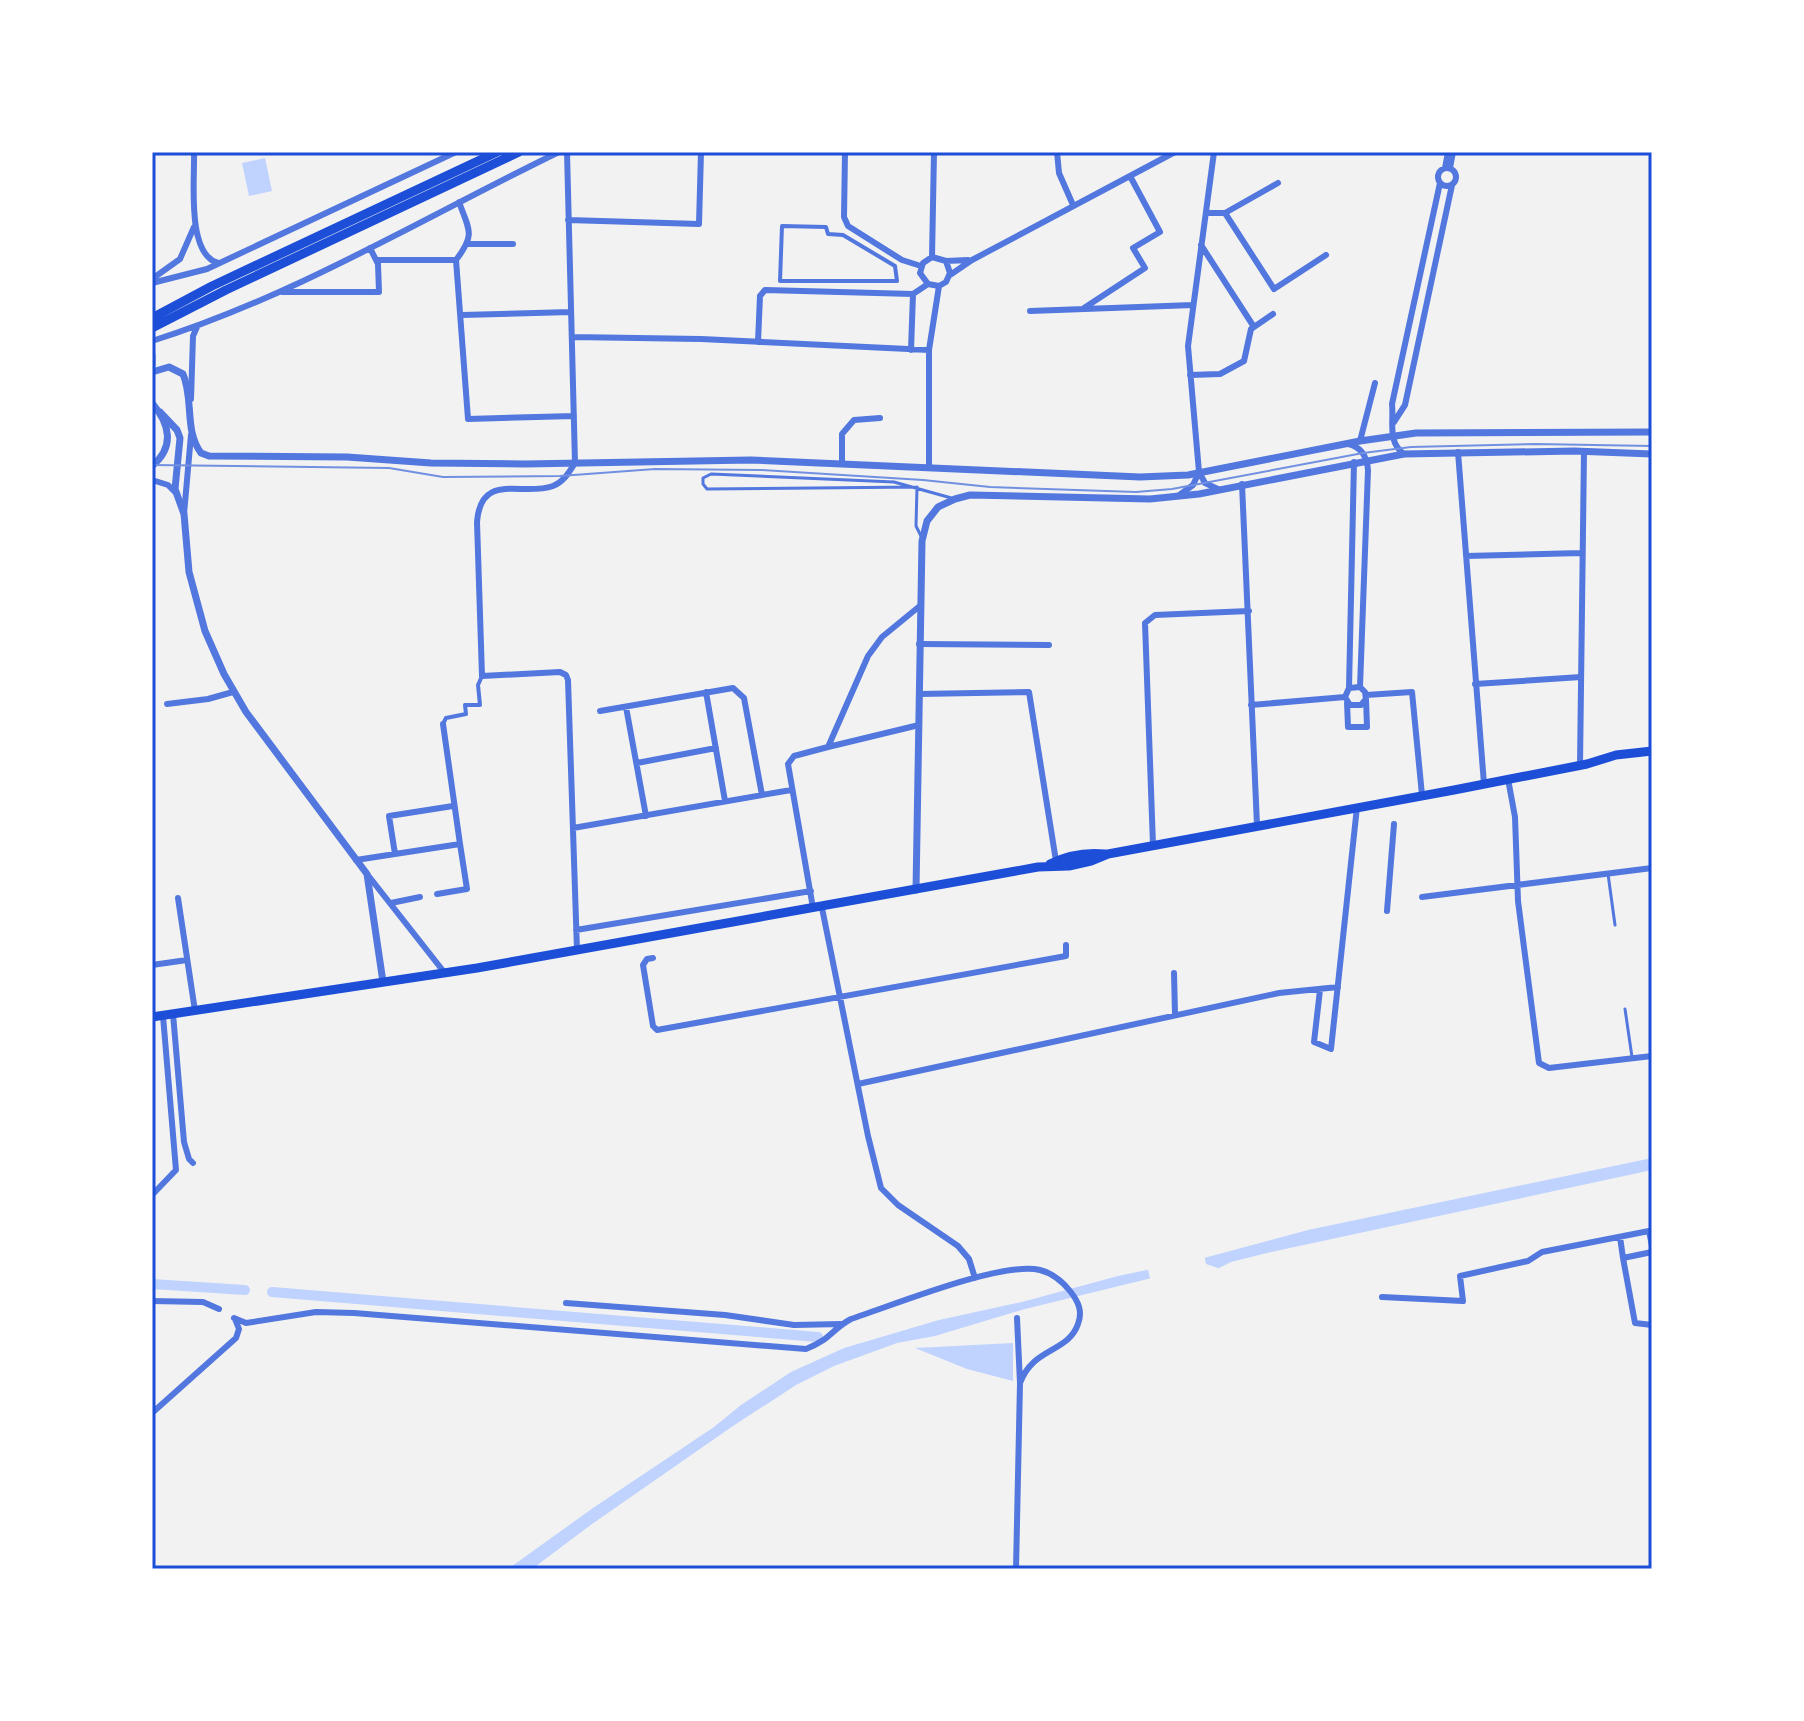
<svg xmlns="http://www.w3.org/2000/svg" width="1804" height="1721" font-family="'Source Serif 4',serif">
	<rect width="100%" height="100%" fill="#f2f2f2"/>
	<path fill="#bfd3fe" d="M265 158 272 191 249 196 242 163Z
		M1652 1158V1170L1267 1253 1231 1262 1217 1269 1205 1265 1025 1309 935 1336 897 1343 834 1366 796 1385 733 1426 592 1524 532 1569H508L593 1508 714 1427 741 1405 791 1372 844 1348 939 1320 1022 1302 1118 1276 1204 1258 1308 1230Z
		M1013 1343V1381L967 1369 915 1348Z"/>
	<path fill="#f2f2f2" d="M1204 1254 1206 1264 1224 1270 1217 1273 1205 1269 1151 1283 1147 1265Z"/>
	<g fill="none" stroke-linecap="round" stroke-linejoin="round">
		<path stroke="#bfd3fe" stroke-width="10" d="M152 1284 245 1290
			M272 1292 818 1337"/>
		<path stroke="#5277de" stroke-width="3" d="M917 487 707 489 703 484V478L711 474 894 482 955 499
			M917 487 916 526 922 538
			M1608 874 1615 925
			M1625 1009 1632 1057"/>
		<path stroke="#5277de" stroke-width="4" d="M782 226 826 227 828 234 843 235 895 266 897 281H780Z
			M443 724 446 718 466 714 465 705H480L478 685 482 676"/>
		<path stroke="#5277de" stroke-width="6" d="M194 152C195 179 186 254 218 263
			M567 152 575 463C569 472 564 482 553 486 522 497 481 471 477 522L482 676 560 672 566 675 568 680 577 950
			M845 152 844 217 848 226 902 260 921 266
			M1057 152 1059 173 1073 205
			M1214 152 1188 346 1199 472 1205 483 1220 490
			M1438 177a9 9 0 1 1 18 0a9 9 0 1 1-18 0Z
			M1445 168 1448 152
			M1450 168 1453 152
			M459 202C469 230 476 234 456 260L468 419 574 416
			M1206 213H1225L1274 289 1326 255
			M1225 213 1278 183
			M568 220 699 224 701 152
			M468 244H513
			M932 257 934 152
			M377 260H456
			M946 261 968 260
			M950 275 972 260 1175 152
			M152 279 180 259 194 227
			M152 283 207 269 456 152
			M282 292H379L378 264 370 248
			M1084 308 1145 268 1133 248 1160 232 1130 176
			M1030 311 1193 305
			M462 315 571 312
			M1254 327 1273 314
			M572 337 701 339 929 350
			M152 341C295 296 425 217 559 152
			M758 342 760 296 765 290 913 294 928 284
			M911 350 913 294
			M1190 375 1220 374 1244 361 1251 329 1254 327 1201 245
			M191 399 193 336 197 327
			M1394 422 1405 405 1452 185
			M1360 441 1375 383
			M1348 444C1362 447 1367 457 1368 470L1360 687
			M1458 452 1484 784
			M1404 454C1387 442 1394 422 1392 404L1440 183
			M842 464V434L854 420 880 418
			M929 468V350L939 286 946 282 950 273 946 261 932 257 923 263 920 273 928 284 939 286
			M152 480 168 485 175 492
			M1242 484 1257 825
			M1178 496 1193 485 1199 472
			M184 514 191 435
			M1466 556 1581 553
			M919 644 1049 645
			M1475 684 1581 677
			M1349 688 1360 687 1365 692 1366 699 1361 705H1350L1345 697 1349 688 1354 462
			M706 692 725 801
			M919 694 1029 692 1056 861
			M1366 695 1412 692 1422 795
			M1347 702 1348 727H1367L1366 699
			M167 704 208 699 233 692
			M1251 705 1345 697
			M626 707 646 816
			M600 711 733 688 744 698 762 795
			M443 724 460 844
			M828 747 919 725
			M637 763 716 748
			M1580 765 1584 451
			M1508 779 1515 817 1518 901 1539 1063 1549 1068 1652 1056
			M573 828 791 790
			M1153 845 1145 623 1155 615 1249 611
			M395 854 389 816 453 806
			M356 860 460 844 467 889 437 894
			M367 874 444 972
			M1422 897 1652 868
			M178 898 195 1011
			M391 903 420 897
			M813 908 788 764 794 756 828 747 868 656 882 637 921 605
			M822 908 868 1136 881 1188 898 1205 958 1246 969 1259 975 1278
			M1387 911 1394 824
			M576 930 811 891
			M653 958 647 959 643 965 653 1026 657 1030 1066 956V945
			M152 965 187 960
			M1174 973 1175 1014
			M1320 990 1314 1042 1331 1049 1357 807
			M173 1014 184 1142 189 1159 193 1163
			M858 1084 1279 993 1338 987
			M152 1195 176 1170 163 1016
			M1620 1237 1623 1258 1652 1252
			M1623 1258 1635 1323 1652 1325
			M1382 1297 1463 1301 1460 1276 1528 1261 1542 1252 1649 1231 1652 1246
			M152 1301 203 1302 219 1309
			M566 1303 725 1315 794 1325 841 1324
			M234 1318 246 1323 316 1312 354 1313 806 1349C830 1340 832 1329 851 1319 894 1305 1001 1261 1040 1270 1052 1273 1062 1281 1070 1291 1078 1301 1083 1311 1078 1324 1068 1353 1033 1347 1020 1383
			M152 1413 236 1338 239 1329 235 1319
			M1016 1569 1020 1383 1017 1318"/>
		<path stroke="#5277de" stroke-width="7" d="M152 355V365
			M152 372 169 367 183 374C194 400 184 430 201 453L209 456 347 457 431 463 525 464 751 460 1140 477 1188 475 1360 441 1416 433 1652 432
			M152 403C170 424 175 447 152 466
			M160 412 177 430 180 438 175 489 184 514 189 572 205 631 224 674 246 712 367 874 383 982
			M916 890 922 541 927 521 938 507 955 499 970 495 1150 499 1199 494 1404 454 1574 451 1652 454"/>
		<path stroke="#1d4ed8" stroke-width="9" d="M152 318 212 286 497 152
			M152 328 226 290 519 152
			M1050 864C1068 855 1085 852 1105 854
			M152 1017 477 968 1038 867 1069 866 1091 861 1108 854 1454 790 1587 764 1616 755 1652 751"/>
		<path stroke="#7290e2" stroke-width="2" d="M152 465 389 468 443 477 560 476 655 469 762 470 923 480 990 487 1136 492 1172 489 1363 453 1411 447 1536 444 1652 446"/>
	</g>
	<rect width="1804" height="1721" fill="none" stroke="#ffffff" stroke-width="308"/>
	<rect x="154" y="154" width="1496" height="1413" fill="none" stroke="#1d4ed8" stroke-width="3"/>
</svg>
